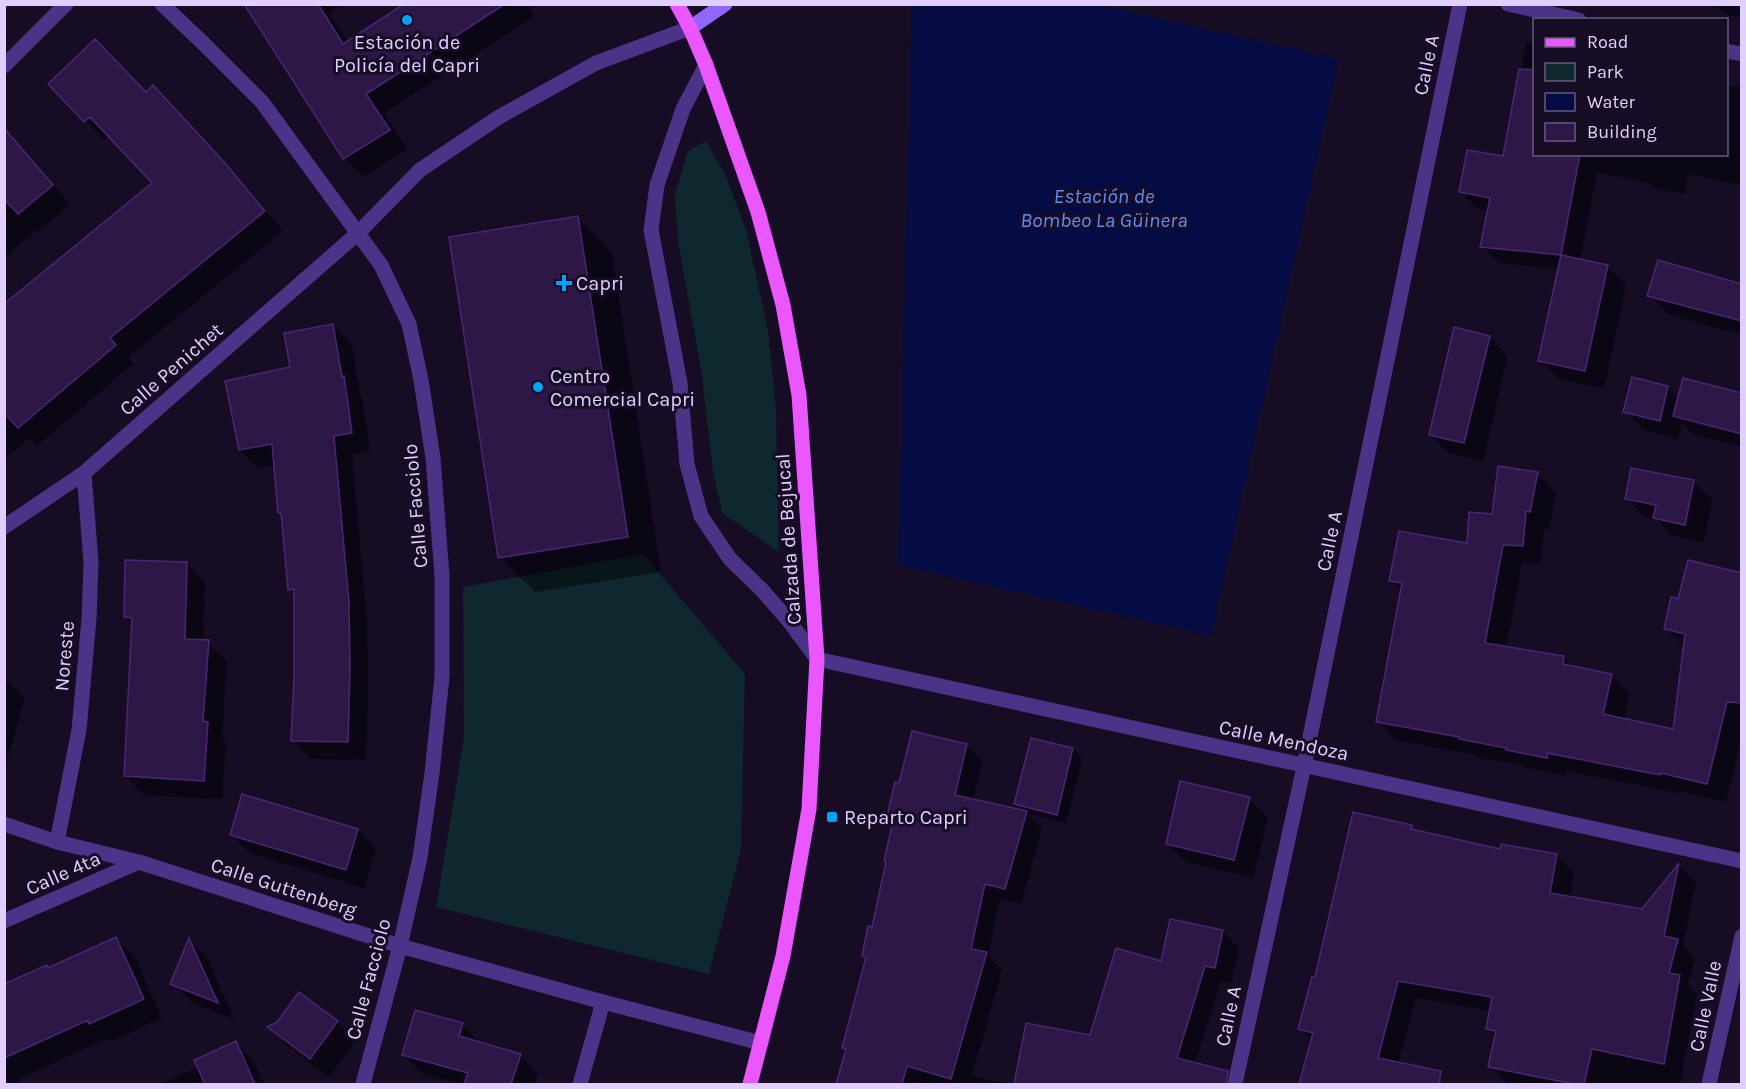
<svg xmlns="http://www.w3.org/2000/svg" width="1746" height="1089" font-family="Karla,sans-serif">
	<rect width="100%" height="100%" fill="#160c24"/>
	<path fill="#0f282f" d="M706 141 725 174 746 229 768 330 776 409 779 552 722 513 713 471 701 370 678 241 675 194 688 151Z
		M643 554 745 674 741 850 709 974 436 907 464 737 463 587Z"/>
	<path fill="#050c44" d="M912 5H1098L1339 59 1211 636 898 565Z"/>
	<path fill="#0007" d="M243 4H342L329 13 348 42 407 4H528L535 16 384 113 407 149 363 177 344 158 250 11Z
		M1715 4H1742V17L1725 14Z
		M1526 42 1534 43V154H1726V85L1742 88V185L1688 174 1684 194 1654 188 1648 183 1597 172 1580 261 1607 267 1626 285 1604 389 1559 379 1540 360 1560 270 1499 263 1481 246 1489 211 1478 209 1461 192 1504 158Z
		M50 84 146 94 172 106 244 184 283 231 128 357 133 364 37 446 29 438 4 459V329L154 183 109 135 104 140Z
		M9 135 27 154 70 204 38 232 36 230 4 258V139Z
		M577 218 612 253 661 572 535 592 500 557Z
		M1742 287V333L1731 330 1730 332 1668 314 1649 295Z
		M333 326 352 345 360 394 362 397 370 451 352 454 367 623 368 686 366 760 311 759 293 740 296 677 295 595 289 589 283 517 279 513 275 465 259 468 240 450 291 368Z
		M1455 329 1490 338 1508 356 1483 461 1449 453 1430 434Z
		M1668 387 1679 399 1742 395V447L1693 434 1682 423 1678 439 1644 430 1625 411Z
		M1537 474 1556 493 1549 530 1544 529 1541 564 1522 563 1506 648 1564 657 1574 668 1612 675 1630 694 1624 720 1675 731 1684 647 1665 628 1679 600 1742 574V735L1726 802 1679 791V793L1566 771 1565 775 1526 768 1523 765 1479 758 1476 755 1396 740 1378 721 1402 592 1391 581 1468 545 1493 515Z
		M1693 481 1712 500 1704 542 1673 536 1657 520 1645 517 1626 498Z
		M186 564 205 582 203 642H208L227 661 222 737 226 742 222 799 144 795 125 776 133 625 125 617Z
		M4 678 25 698 4 771Z
		M967 745 983 761 973 801 1025 812 1016 803 1073 749 1082 759 1066 823 1026 813 1042 829 1021 904 1000 899 988 956 1002 970 972 1076 1011 1084H838L846 1051 843 1048 867 959 863 955 873 928 894 821 889 816 900 785Z
		M1249 799 1268 817 1253 878 1186 862 1167 844Z
		M1412 827 1417 832 1501 851 1556 855 1574 873 1570 898 1643 910 1679 865 1696 882 1683 946 1695 958 1688 985 1697 994 1680 1084H1507L1490 1066 1496 1037 1487 1028 1491 1011 1416 998 1398 1064 1413 1067 1430 1084H1301L1312 1041 1300 1029 1316 979Z
		M357 830 376 849 364 888 250 853 231 835Z
		M1171 921 1223 931 1239 948 1231 983 1221 981 1195 1064 1218 1082 1217 1084H1015L1027 1025 1091 1037 1162 963Z
		M116 939 135 958 162 1018 109 1042 106 1039 18 1079 20 1084H4V986L49 970Z
		M189 940 207 958 235 1020 191 1002 172 983Z
		M300 994 337 1022 356 1041 329 1077 287 1045 269 1027 278 1024Z
		M462 1025 481 1044 520 1055 538 1074 535 1084H463L423 1074 404 1055Z
		M235 1043 254 1062 264 1084H160L199 1067Z"/>
	<path fill="#2d1747" stroke="#4a2675" stroke-width="1.5" d="M244 4H318L343 44 404 4H505L366 94 390 130 343 159Z
		M95 39 146 92 153 85 225 163 265 211 110 338 116 345 18 428 4 413V304L152 183 90 117 84 122 48 84Z
		M1519 69 1534 70V154H1580L1561 255 1480 247 1490 198 1459 192 1467 150 1503 156Z
		M4 128 53 185 18 214 4 199Z
		M578 216 628 537 498 558 449 237Z
		M1561 255 1608 265 1585 371 1538 361Z
		M1658 260 1742 284V321L1647 296Z
		M333 324 342 377 344 376 352 433 334 436 349 603 350 666 348 742 291 741 294 677V589L288 590 281 513H278L272 444 239 450 225 381 290 367 284 333Z
		M1454 327 1490 336 1464 443 1429 435Z
		M1632 377 1668 386 1660 421 1623 412Z
		M1683 378 1742 393V434L1673 416Z
		M1498 466 1538 472 1530 512 1526 511 1523 546 1503 545 1485 643 1564 656 1563 664 1612 674 1603 714 1673 729 1685 634 1664 629 1671 597 1678 599 1688 560 1742 573V703L1727 702 1707 784 1661 773 1660 775 1547 753V758L1506 750V748L1459 739V737L1376 722 1402 583 1389 581 1399 531 1467 543 1469 512 1492 514Z
		M1631 468 1694 480 1685 525 1653 518 1656 505 1625 499Z
		M125 560 187 562 185 639 209 640 203 721 208 722 204 781 124 776 132 618 124 617Z
		M912 731 967 744 955 795 1027 811 1005 889 985 884 971 949 987 952 951 1079 907 1066 902 1084H836L846 1049 842 1048 866 957 862 956 868 926 872 927 886 862 884 861 894 817 887 816 895 782 899 783Z
		M1031 738 1073 748 1057 815 1014 804Z
		M1180 781 1250 797 1234 860 1166 844Z
		M242 794 358 829 346 870 230 835Z
		M1353 812 1412 825 1411 829 1500 849 1501 844 1557 854 1550 893 1642 909 1679 863 1664 936 1678 939 1669 973 1680 975 1664 1064 1592 1049 1584 1084H1574L1488 1067 1496 1031 1486 1029 1492 997 1398 981 1378 1058 1441 1071 1439 1084H1299L1313 1033 1298 1029 1312 977H1315Z
		M1170 919 1223 930 1215 968 1205 966 1177 1058 1228 1071 1226 1084H1014L1026 1023 1090 1035 1116 948 1161 961Z
		M116 937 144 999 89 1024 88 1020 4 1058V984L47 965 48 968Z
		M189 938 218 1003 170 984Z
		M299 992 338 1021 310 1059 267 1027 277 1022Z
		M415 1010 463 1023 459 1036 521 1054 511 1084H464L468 1073 402 1055Z
		M236 1041 255 1084H205L194 1060Z"/>
	<g fill="none" stroke-linecap="round" stroke-linejoin="round">
		<path stroke="#4b3388" stroke-width="15" d="M706 65 683 109 657 185 651 230 680 383 687 464 701 516 730 559 762 590 789 621 817 659
			M358 233 420 170 499 117 596 63 690 28
			M580 1084 603 1002"/>
		<path stroke="#4b3388" stroke-width="15" d="M162 4 204 44 262 102 381 265 409 324 421 380 433 458 442 576V677L432 773 420 858 400 946 363 1084
			M1508 4 1579 20
			M1726 51 1742 54
			M4 66 66 4
			M4 527 84 473 358 233
			M817 659 1742 861
			M4 824 57 842 139 862 400 946 603 1002 761 1043
			M57 842 79 730 89 619 91 562 84 473
			M4 921 139 862
			M1235 1084 1304 766 1460 4
			M1709 1084 1742 936"/>
		<path stroke="#9166ff" stroke-width="15" d="M690 28 725 4"/>
		<path stroke="#ea56ff" stroke-width="15" d="M677 4 690 28 706 65 758 212 783 305 799 395 817 659 809 809 783 956 750 1084"/>
	</g>
	<g fill="#00a3fa" stroke="#160c24" stroke-width="2">
		<circle cx="407" cy="20" r="6"/>
		<path d="M561 274h6v6h6v6h-6v6h-6v-6h-6v-6h6z"/>
		<circle cx="538" cy="387" r="6"/>
		<rect x="826" y="811" width="12" height="12" rx="3"/>
	</g>
	<g text-anchor="middle" stroke-width="6" stroke-linejoin="round" paint-order="stroke">
		<g font-size="20" fill="#e1cfff" stroke="#160c24" text-anchor="start">
			<text x="407" y="49" text-anchor="middle">Estación de<tspan x="407" dy="23">Policía del Capri</tspan></text>
			<text x="576" y="290">Capri</text>
			<text x="550" y="383">Centro<tspan x="550" dy="23">Comercial Capri</tspan></text>
			<text x="844" y="824">Reparto Capri</text>
		</g>
		<g font-size="20" fill="#e1cfff" stroke="#160c24">
			<text transform="translate(1426 65) rotate(-78)" y="7">Calle A</text>
			<text transform="translate(171 369) rotate(-41)" y="7">Calle Penichet</text>
			<text transform="translate(415 506) rotate(-95)" y="7">Calle Facciolo</text>
			<text transform="translate(788 539) rotate(-94)" y="7">Calzada de Bejucal</text>
			<text transform="translate(1329 541) rotate(-78)" y="7">Calle A</text>
			<text transform="translate(64 656) rotate(-85)" y="7">Noreste</text>
			<text transform="translate(1284 740) rotate(12)" y="7">Calle Mendoza</text>
			<text transform="translate(63 873) rotate(-24)" y="7">Calle 4ta</text>
			<text transform="translate(284 887) rotate(18)" y="7">Calle Guttenberg</text>
			<text transform="translate(368 979) rotate(-75)" y="7">Calle Facciolo</text>
			<text transform="translate(1705 1006) rotate(-78)" y="7">Calle Valle</text>
			<text transform="translate(1228 1016) rotate(-78)" y="7">Calle A</text>
		</g>
		<g font-size="21" font-style="italic" fill="#5d8cff" stroke="#160c24">
			<text x="1104" y="203">Estación de<tspan x="1104" dy="24">Bombeo La Güinera</tspan></text>
		</g>
	</g>
	<rect width="1746" height="1089" fill="none" stroke="#e1cfff" stroke-width="12"/>
	<rect x="1533" y="18" width="195" height="138" fill="#160c24" stroke="#675a7c" stroke-width="1.5"/>
	<rect x="1545" y="38" width="30" height="9" fill="#ea56ff" stroke="#675a7c" stroke-width="1.5"/>
	<text x="1587" y="48" font-size="18" fill="#e1cfff">Road</text>
	<rect x="1545" y="63" width="30" height="18" fill="#0f282f" stroke="#675a7c" stroke-width="1.5"/>
	<text x="1587" y="78" font-size="18" fill="#e1cfff">Park</text>
	<rect x="1545" y="93" width="30" height="18" fill="#050c44" stroke="#675a7c" stroke-width="1.5"/>
	<text x="1587" y="108" font-size="18" fill="#e1cfff">Water</text>
	<rect x="1545" y="123" width="30" height="18" fill="#2d1747" stroke="#675a7c" stroke-width="1.5"/>
	<text x="1587" y="138" font-size="18" fill="#e1cfff">Building</text>
</svg>
